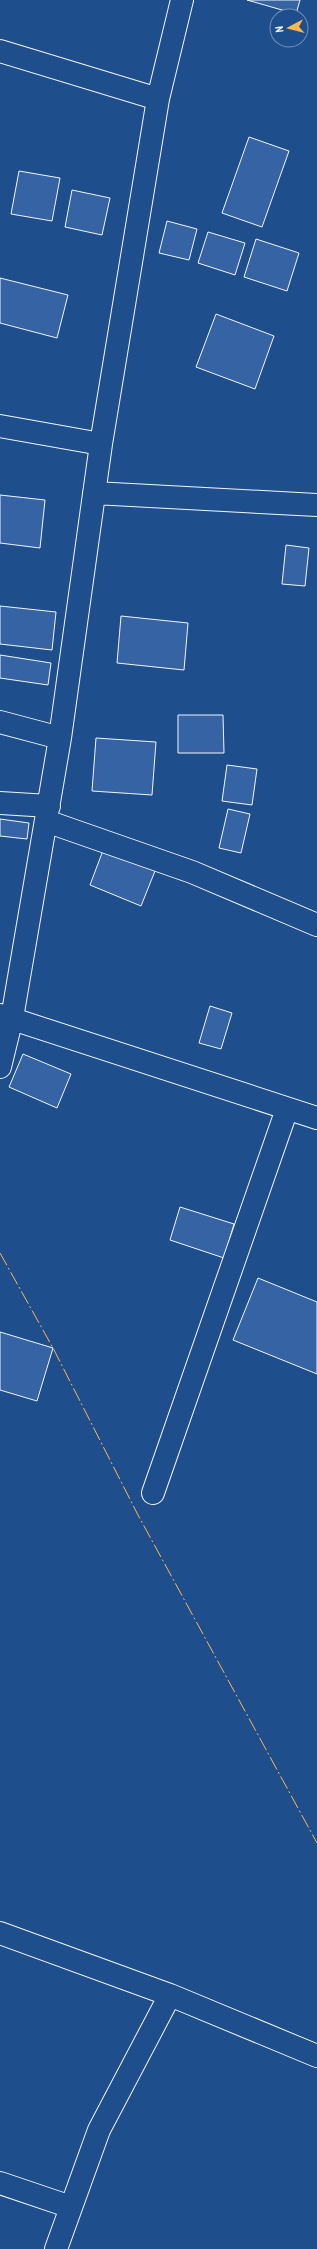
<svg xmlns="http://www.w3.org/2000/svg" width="317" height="2249" font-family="'PT Sans Narrow',sans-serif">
	<rect width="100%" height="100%" fill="#1f4e8c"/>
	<path fill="#3563a3" stroke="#f2f6ff" d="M247 0H300L296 14Z
		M249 137 289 151 262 227 222 213Z
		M19 171 60 178 52 221 11 214Z
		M72 190 110 198 102 235 65 227Z
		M167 221 197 229 189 260 159 253Z
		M208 232 245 243 235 275 198 263Z
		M256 239 299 253 287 291 244 277Z
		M0 278 68 295 57 338 0 323Z
		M216 314 274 336 255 389 196 367Z
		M0 495 45 500 40 548 0 543Z
		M286 545 309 548 305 586 282 584Z
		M0 606 56 612 52 650 0 644Z
		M121 616 188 623 184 670 117 663Z
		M0 655 51 663 48 685 0 678Z
		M178 715H223L224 753H178Z
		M96 738 156 742 152 795 92 791Z
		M227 765 257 769 252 805 222 801Z
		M228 809 250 814 241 853 219 848Z
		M0 819 29 823 27 839 0 836Z
		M105 845 157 866 141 906 90 885Z
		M210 1006 232 1013 221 1049 199 1043Z
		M23 1054 71 1074 57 1108 9 1087Z
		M180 1207 234 1224 224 1258 170 1240Z
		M258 1278 317 1302V1374L233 1340Z
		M0 1332 53 1348 37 1401 0 1390Z"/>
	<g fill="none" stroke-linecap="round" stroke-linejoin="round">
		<g stroke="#f2f6ff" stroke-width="24">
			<path id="street" d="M0 51 158 99
				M0 426 101 444
				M94 493 317 505
				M0 722 60 738
				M0 803 49 806
				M46 821 192 872 317 925
				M0 1015 317 1118
				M0 1067 12 1018 60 738 101 444 158 99 182 0
				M153 1493 287 1109
				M0 1933 170 1995 317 2056
				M0 2183 71 2207
				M56 2249 99 2130 170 1995"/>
		</g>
		<use href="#street" stroke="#1f4e8c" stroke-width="22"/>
		<path stroke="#ffb74d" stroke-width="1" stroke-dasharray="14 3 2 3" stroke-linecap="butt" d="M0 1253 53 1348 138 1515 317 1843"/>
	</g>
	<g transform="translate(289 28) rotate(263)"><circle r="19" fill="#1f4e8c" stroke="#7391ba"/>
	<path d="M0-3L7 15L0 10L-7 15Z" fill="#ffb74d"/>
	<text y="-6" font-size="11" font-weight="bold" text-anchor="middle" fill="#f2f6ff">N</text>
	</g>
</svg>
